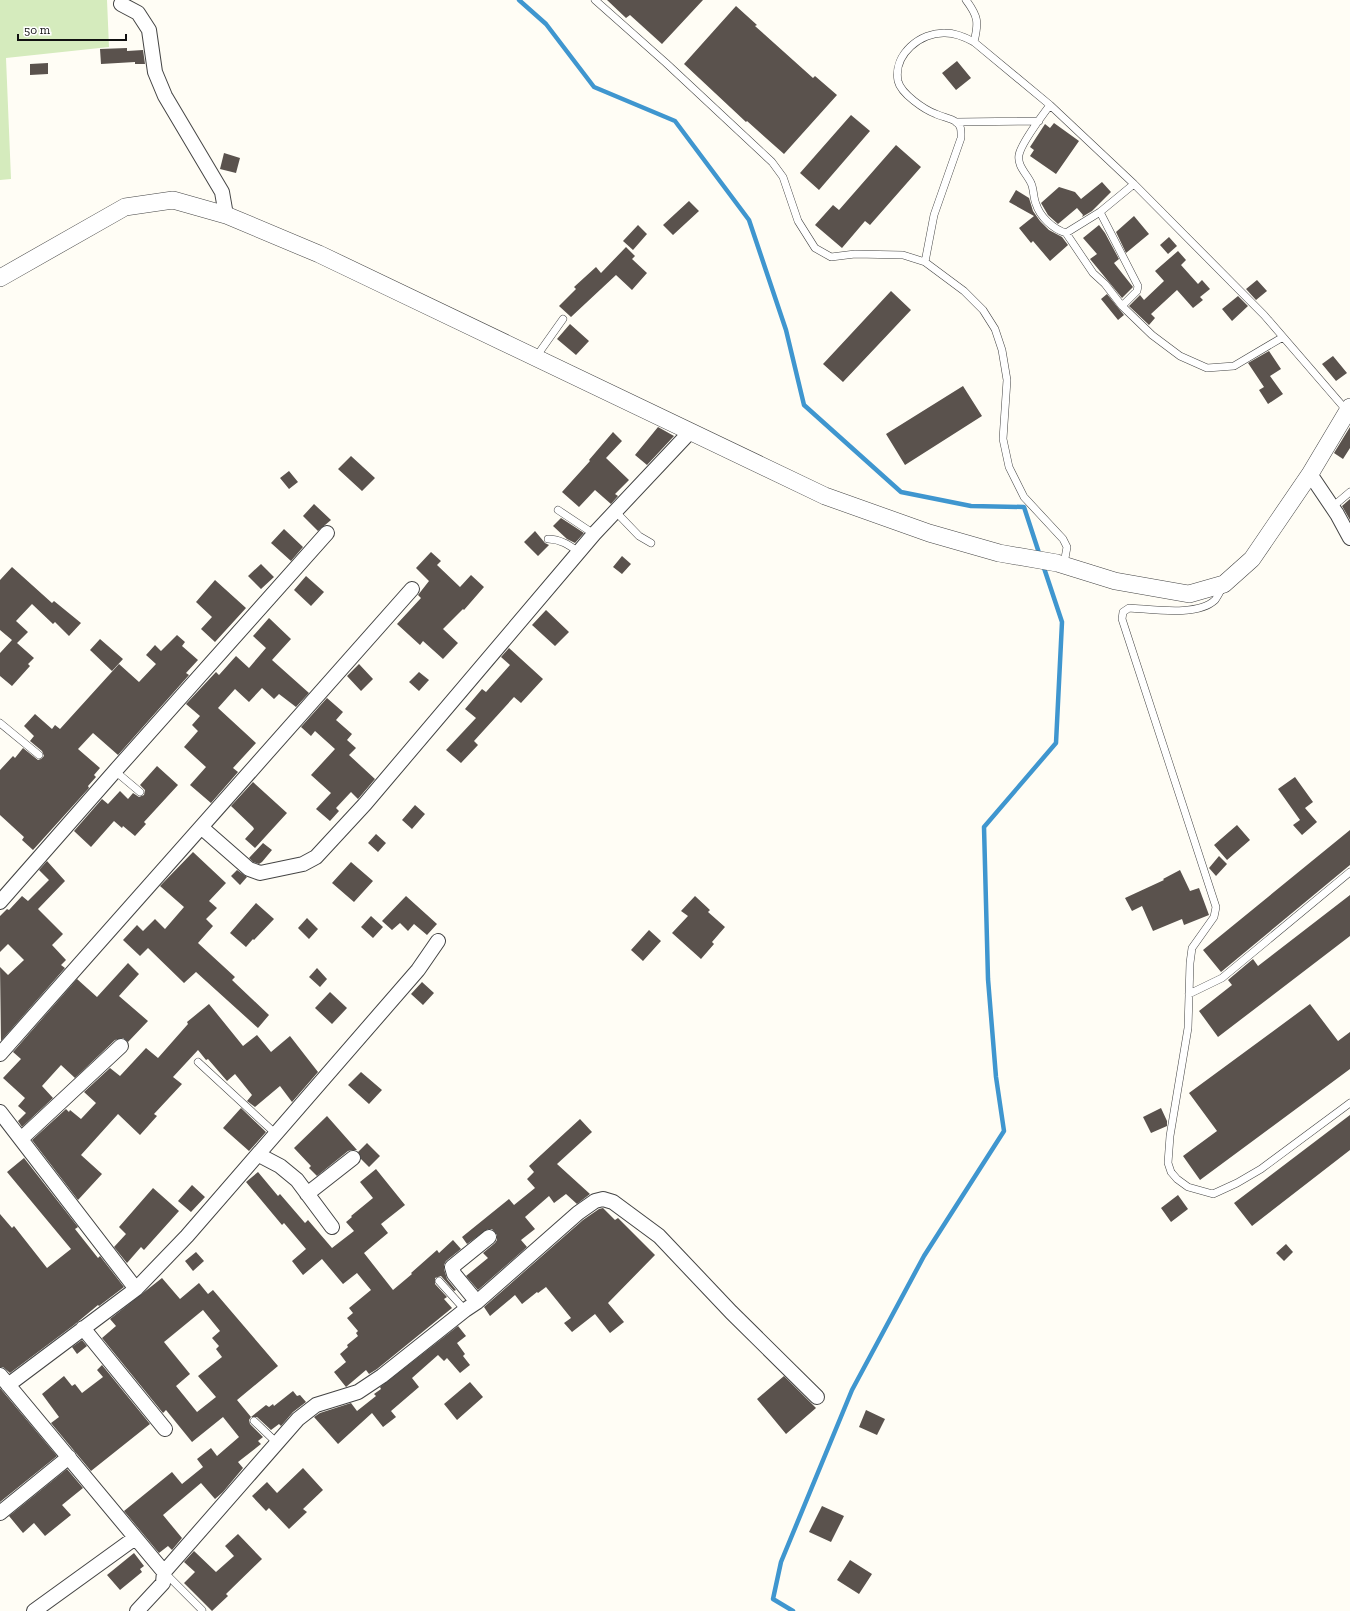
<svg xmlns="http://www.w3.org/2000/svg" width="1350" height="1611" font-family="'Zilla Slab',serif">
	<rect width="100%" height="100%" fill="#fffdf5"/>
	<path fill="#d5ebbd" d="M0 0H107L109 47 6 58 11 179 0 180Z"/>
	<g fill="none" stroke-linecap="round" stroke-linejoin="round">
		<path stroke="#3f96cf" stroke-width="4.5" d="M519 0 546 24 594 87 675 121 749 220 786 330 804 405 901 492 971 506 1024 507 1040 556
			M793 1611 773 1599 781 1562 852 1390 924 1256 1004 1131 996 1077 988 979 984 827 1056 743 1062 622 1043 565"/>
	</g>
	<path fill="#5a524d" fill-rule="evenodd" d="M607 0H703L662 44 630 15 626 18Z
		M736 6 757 25 755 26 813 78 815 76 837 95 784 154 747 121 746 122 684 64Z
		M127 48V51L143 50 145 64H135V62L101 64 100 49Z
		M957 61 971 78 956 90 942 73Z
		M48 63V74L30 75V64Z
		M851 115 870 131 819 190 800 173Z
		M1054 123 1079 141 1056 174 1030 156 1034 150 1030 147 1045 124 1050 128Z
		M896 145 921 167 870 225 865 221 842 248 815 225 833 205 839 210Z
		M224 153 240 158 236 173 220 169Z
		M1102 182 1111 192 1092 211 1082 217 1083 215 1077 208 1058 224 1048 215 1041 203 1059 187 1075 192 1081 199Z
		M1016 190 1029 198 1033 211 1040 221 1049 230 1062 237 1068 245 1050 261 1033 241 1031 243 1019 228 1034 216 1009 202Z
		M689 201 699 211 673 235 663 225Z
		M1134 216 1149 234 1126 253 1116 232Z
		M638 225 647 234 633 250 623 241Z
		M1099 225 1105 233 1119 259 1114 263 1133 287 1122 298 1090 259 1097 254 1083 238Z
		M1169 237 1177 246 1168 254 1160 245Z
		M626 247 635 256 632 259 647 273 632 290 616 275 571 317 559 306 576 289 574 287 596 267 601 273Z
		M1178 251 1186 260 1181 265 1198 284 1202 280 1210 289 1200 297 1203 300 1193 308 1177 290 1151 314 1155 318 1149 325 1129 306 1140 295 1144 300 1164 281 1155 271Z
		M1257 280 1267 291 1256 300 1246 289Z
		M891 291 911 310 843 382 823 364Z
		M1107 294 1124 315 1118 320 1101 299Z
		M1238 296 1248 306 1232 321 1222 309Z
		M570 324 589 341 576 355 557 339Z
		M1269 351 1281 369 1270 376 1283 394 1268 404 1259 390 1264 387 1248 363Z
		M1333 356 1347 373 1336 381 1322 364Z
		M963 386 982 416 905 465 886 434Z
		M658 427 674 436 647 465 635 455Z
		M1350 427V448L1343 459 1334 453Z
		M613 432 622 441 606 458 629 480 615 494 618 496 611 504 595 490 579 507 562 492 590 461 589 460Z
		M351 456 375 478 362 491 338 469Z
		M289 471 298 482 289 489 280 478Z
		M1350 499V520L1342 506Z
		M314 504 331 520 318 531 303 516Z
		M561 518 584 533 575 543 567 539 553 526Z
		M284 529 303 547 291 561 271 543Z
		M535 531 545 543 549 545 538 556 524 542Z
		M431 552 441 561 437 565 460 587 471 575 484 587 464 610 463 609 443 629 458 643 443 659 423 641 420 645 397 624 421 598 418 595 429 581 416 568Z
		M622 556 631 564 622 574 613 567Z
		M261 564 274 577 261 589 248 576Z
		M12 567 52 603 54 601 81 623 69 636 55 622 53 624 32 604 16 621 28 632 17 643 34 658 28 664 30 666 12 686 0 676V653L12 640 0 630V580Z
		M306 576 324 592 311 606 294 590Z
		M215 580 246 608 215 642 201 629 212 617 196 602Z
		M546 610 569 632 555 646 532 625Z
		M269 618 291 639 272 660 309 693 296 707 279 694 274 699 262 688 249 702 235 689 218 708 256 743 233 768 238 772 211 803 190 785 206 767 184 747 198 731 192 725 200 716 186 704 216 672 219 675 236 656 249 668 266 648 253 636Z
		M177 635 185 642 182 646 198 660 186 673 189 675 118 755 93 733 78 749 100 768 94 775 96 777 88 786 89 788 33 850 22 840 24 837 0 815V770L13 756 15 758 23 748 38 760 41 759 44 756 42 751 30 741 34 736 24 726 35 714 52 729 55 725 60 729 119 664 139 682 156 664 146 655 155 645 161 651Z
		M100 639 123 659 112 671 90 650Z
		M509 648 543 679 521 703 514 697 474 741 478 745 461 763 446 750 476 718 465 709 482 689 486 692 510 665 501 657Z
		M359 664 373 679 361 691 347 676Z
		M419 672 429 680 419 691 409 682Z
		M327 698 343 712 336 720 352 734 347 740 356 748 349 755 375 779 358 799 351 792 336 808 339 811 330 821 316 809 331 793 311 775 335 749 315 731 311 736 301 727Z
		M157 766 178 785 144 822 146 824 135 836 123 826 122 828 114 821 91 847 74 831 102 799 108 804 120 791 128 799 133 793 139 797 144 795 145 790 140 785Z
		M1295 777 1313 802 1305 808 1317 822 1302 835 1293 825 1300 820 1278 789Z
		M253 782 287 813 255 848 245 839 254 829 253 827 231 806Z
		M415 805 425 814 412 829 402 820Z
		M1237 825 1250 840 1227 860 1214 845Z
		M1350 830V865L1221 972 1203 950Z
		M376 834 386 843 378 852 368 843Z
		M263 843 272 850 262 862 259 864 253 862 249 858Z
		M193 852 226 883 209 901 217 908 206 919 213 926 198 943 235 977 232 980 269 1015 258 1028 196 972 184 983 148 948 140 956 123 940 137 925 143 931 155 919 165 929 184 907 160 886Z
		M1219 856 1227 864 1216 876 1209 868Z
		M47 861 65 881 38 909 63 934 52 945 66 960 61 965 65 968 1 1041 0 967 8 975 24 960 8 944 0 952V916L7 909 9 910 22 896 28 901 49 880 39 870Z
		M351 862 373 881 354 902 332 883Z
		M237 870 247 877 240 885 231 876Z
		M1180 870 1190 891 1199 888 1209 915 1184 925 1182 919 1153 931 1142 906 1132 911 1125 898 1164 880 1163 879Z
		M1350 895V936L1218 1037 1199 1011 1232 985 1228 980 1253 959 1258 966Z
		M406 896 437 924 427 935 414 924 408 931 400 923 392 930 382 921Z
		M695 896 710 910 708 912 725 927 712 942 714 944 701 959 672 933 688 916 681 911Z
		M256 903 274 919 254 940 253 939 246 947 230 933Z
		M371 916 383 927 373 938 361 927Z
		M307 918 318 929 309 939 298 928Z
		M649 930 661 941 643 961 631 950Z
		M128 963 139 974 119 996 148 1021 128 1042 123 1038 115 1040 75 1078 61 1065 42 1086 53 1098 22 1127 18 1121 26 1113 18 1106 25 1098 3 1078 21 1059 13 1052 77 979 97 997Z
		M317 968 327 979 320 987 309 977Z
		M422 982 434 993 423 1005 411 994Z
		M330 992 347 1008 332 1024 315 1008Z
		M209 1004 243 1046 257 1035 271 1052 290 1036 318 1072 292 1102 280 1086 255 1107 247 1101 252 1095 235 1074 227 1081 208 1059 206 1060 198 1050 173 1077 182 1084 154 1114 157 1116 140 1135 118 1114 81 1155 102 1174 78 1200 32 1140 66 1109 69 1112 70 1110 81 1119 96 1103 84 1092 110 1068 120 1076 146 1048 158 1058 188 1024 187 1022Z
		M1310 1004 1338 1041 1350 1032V1069L1200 1180 1183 1156 1217 1131 1189 1093Z
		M361 1072 382 1090 369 1104 348 1085Z
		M241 1108 266 1132 249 1151 223 1128Z
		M1161 1108 1167 1121V1126L1151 1133 1143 1117Z
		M1350 1115V1150L1252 1226 1234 1203Z
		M327 1116 357 1150H352L348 1151 317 1176 309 1168 311 1166 294 1148Z
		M580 1119 592 1132 557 1164 590 1194 577 1204 566 1194 554 1203 549 1196 525 1217 535 1229 521 1240 527 1247 478 1290 466 1276 488 1258 483 1253 495 1243 497 1240V1235L492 1229H488L467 1244 462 1237 509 1199 514 1205 535 1188 527 1179 534 1172 529 1166Z
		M367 1143 380 1156 369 1167 361 1159 358 1152Z
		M24 1158 78 1227 75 1229 98 1258 100 1256 124 1287 99 1306 98 1305 74 1325 10 1373 3 1367H0V1214L12 1228 14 1226 47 1268 71 1249 7 1172Z
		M376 1169 405 1205 381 1224 388 1233 364 1253 393 1290 412 1274 411 1273 437 1250 439 1253 453 1240 461 1249 446 1261 444 1265V1269L447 1279 456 1290 454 1291 441 1276 435 1278V1284L447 1297 444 1299 452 1308 377 1369 369 1374 366 1370 346 1387 334 1372 346 1362 340 1354 348 1347 347 1345 358 1336 356 1333 358 1331 347 1318 353 1313 349 1308 371 1290 357 1273 343 1284 322 1259 303 1275 292 1261 306 1249 284 1223 282 1225 246 1182 258 1172 278 1196 280 1194 305 1223 308 1220 332 1248 354 1231 346 1222 352 1217 351 1216 373 1198 360 1182Z
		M192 1185 205 1197 191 1212 178 1201Z
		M153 1188 179 1211 144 1250 141 1247 127 1263 114 1247 126 1234 119 1227Z
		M1178 1195 1188 1209 1171 1222 1161 1208Z
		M603 1208 615 1220 618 1218 655 1255 608 1303 624 1322 610 1333 595 1314 572 1332 564 1323 571 1318 546 1287 538 1293 537 1292 522 1304 515 1295 490 1316 484 1307 583 1220 599 1209Z
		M1286 1244 1293 1252 1284 1261 1276 1253Z
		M196 1252 204 1261 193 1271 185 1261Z
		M162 1278 180 1299 199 1283 208 1294 213 1290 278 1366 237 1400 251 1417 266 1405 269 1407 273 1404 274 1406 293 1391 297 1396 300 1395 306 1402 293 1412 281 1426 279 1424 271 1430 257 1417H251L249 1420 250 1424 263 1437 258 1441 261 1444 238 1462 243 1468 223 1492 215 1499 201 1483 163 1515 182 1538 172 1550 168 1546 159 1553 124 1511 172 1472 182 1484 203 1467 197 1459 211 1448 217 1456 239 1437 223 1417 192 1442 166 1410 163 1413 102 1338 116 1326 110 1319ZM203 1310 220 1331 212 1338 219 1346 216 1349 222 1357 198 1376 216 1397 197 1412 176 1386 190 1374 164 1342Z
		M458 1326 466 1336 457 1343 465 1354 463 1356 470 1365 460 1373 447 1358 444 1361 438 1355 412 1378 419 1387 391 1411 396 1417 383 1427 372 1413 338 1444 314 1417 320 1413 351 1403 357 1411 376 1396 374 1394 381 1389 380 1387Z
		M82 1340 87 1346 77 1354 72 1347Z
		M102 1365 150 1424 91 1471 51 1423 59 1417 42 1394 64 1376 72 1386 75 1384 82 1393 103 1377 97 1370Z
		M784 1376 816 1408 786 1434 757 1399Z
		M470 1382 483 1397 457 1420 444 1404Z
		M0 1388 57 1456 0 1502Z
		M866 1410 885 1419 877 1435 859 1427Z
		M303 1468 323 1490 303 1509 307 1512 289 1529 269 1508 266 1511 252 1496 267 1482 277 1493Z
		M67 1469 83 1488 62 1505 71 1515 45 1536 34 1523 23 1533 9 1516Z
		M822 1506 844 1516 831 1542 809 1532Z
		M238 1534 262 1559 226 1594 228 1596 212 1611 184 1583 195 1572 184 1562 194 1551 216 1572 234 1556 225 1546Z
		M134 1553 144 1566 140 1569 142 1572 120 1590 107 1575Z
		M850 1560 872 1574 859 1594 837 1580Z"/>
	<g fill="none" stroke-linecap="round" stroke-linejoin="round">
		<g stroke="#444" stroke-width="8">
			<path id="service" d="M595 0 666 63 772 162 783 177 798 221 815 248 831 257 855 254 903 255 925 262 964 291 983 310 995 329 1002 350 1007 380 1003 439 1009 467 1024 497 1063 539 1067 547 1065 558 1059 562
				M966 0C978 16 979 22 974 42
				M1050 105C1042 116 1021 143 1019 155 1017 166 1027 174 1031 183 1034 189 1033 197 1036 204 1040 217 1053 229 1066 233L1100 212 1134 184
				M956 122 1039 121
				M1100 212 1138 286 1137 291 1122 306
				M1066 233 1093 273 1105 284 1122 306 1152 335 1180 356 1207 368 1234 366 1283 337
				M925 262 934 215 961 138C961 132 962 126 956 122 951 118 942 117 936 114 925 110 901 94 898 81 893 54 921 32 945 33 956 33 965 37 974 42L1050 105 1134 184 1264 315 1347 411
				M536 357 563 319
				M1337 503 1350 492
				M558 510 594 534
				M615 511 639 536 651 543
				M548 539C560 539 569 545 579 552
				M1223 586C1221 590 1218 596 1215 600 1197 617 1152 609 1129 608L1123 612 1122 619 1216 907 1214 917 1192 948 1190 963 1188 1028 1170 1136 1168 1163 1171 1172 1177 1179 1188 1187 1213 1194 1237 1183 1261 1169 1350 1103
				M0 723 39 755
				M115 771 140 792
				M1189 994 1222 978 1350 872
				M198 1062 276 1134
				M439 1281 465 1310
				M254 1421 277 1443
				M164 1572 202 1610"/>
		</g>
		<g stroke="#444" stroke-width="16">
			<path id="minor" d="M121 4 138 13 149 30 155 72 165 96 222 192 226 215
				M1310 474 1337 514 1350 538
				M201 827 249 869 260 873 303 864 316 857 365 804 594 534 690 432
				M0 902 115 771 327 533
				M0 1054 412 589
				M0 1112 136 1289
				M21 1139 121 1046
				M259 1155 280 1166 297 1180 332 1227
				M307 1194 353 1158
				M477 1302 454 1274 452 1267 489 1237
				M83 1328 165 1429
				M0 1375 164 1572 163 1583 137 1611
				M8 1385 136 1289 187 1236 418 970 438 941
				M0 1513 69 1457
				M164 1572 298 1419 316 1405 358 1392 382 1376 465 1310 477 1302 578 1213 595 1201 603 1199 613 1202 659 1236 731 1312 817 1397
				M34 1611 135 1538"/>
		</g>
		<g stroke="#444" stroke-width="18">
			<path id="tertiary" d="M0 278 125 207 173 200 226 215 319 254 825 496 929 533 999 553 1057 563 1115 581 1189 594 1224 584 1252 559 1310 474 1350 407"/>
		</g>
		<use href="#service" stroke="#fff" stroke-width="7"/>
		<use href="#minor" stroke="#fff" stroke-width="14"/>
		<use href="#tertiary" stroke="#fff" stroke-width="17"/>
	</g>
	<path d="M18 34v6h108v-6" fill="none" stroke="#111111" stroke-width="2"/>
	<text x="24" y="34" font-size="12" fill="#111111" stroke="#ffffff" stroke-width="3" paint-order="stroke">50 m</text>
</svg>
